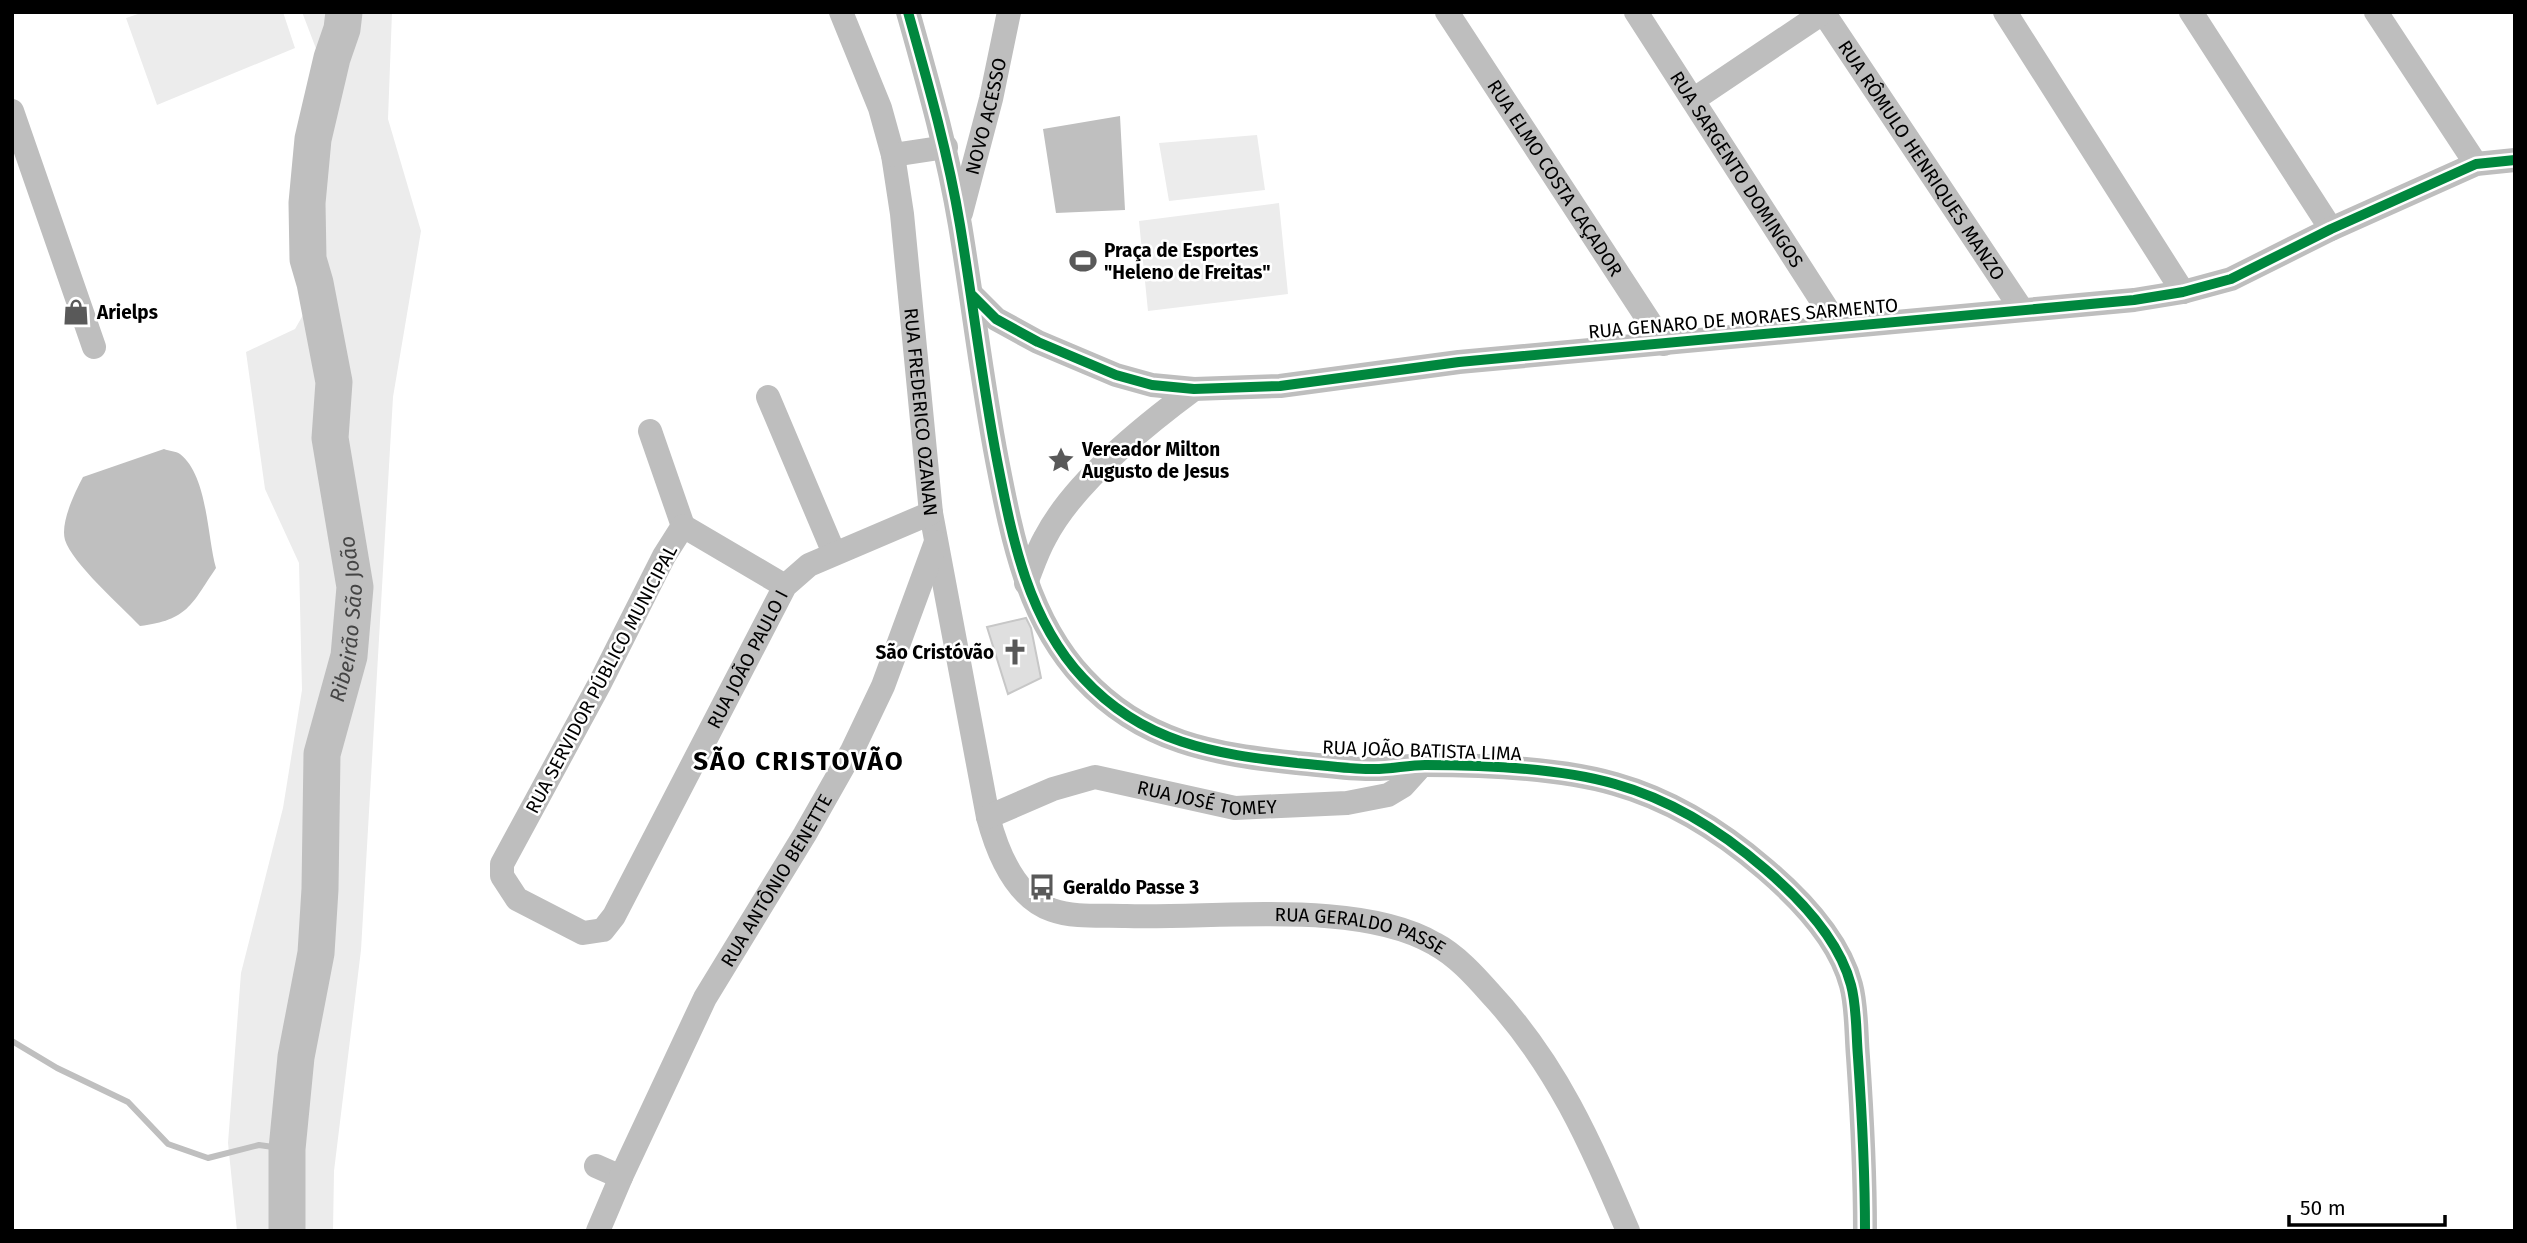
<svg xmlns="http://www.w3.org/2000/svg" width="2527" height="1243" font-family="'Fira Sans',sans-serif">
	<rect width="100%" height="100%" fill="#fff"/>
	<path fill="#ececec" d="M144 12H283L295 48 157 105 126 18Z
		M302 12H392L388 119 421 231 393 397 361 950 334 1171 333 1231H237L228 1143 241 973 283 808 302 690 299 563 265 489 246 352 295 329 303 315 313 139 320 59Z
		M1257 135 1265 190 1169 201 1159 143Z
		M1279 203 1288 294 1148 311 1139 221Z"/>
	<path fill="#bfbfbf" d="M1120 116 1125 210 1056 213 1043 129Z
		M164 449C169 451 176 451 180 454 208 476 207 537 216 568 191 605 188 620 140 626 122 607 72 563 65 540 60 523 75 492 83 477Z"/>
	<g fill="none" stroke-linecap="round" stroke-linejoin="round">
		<path stroke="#bfbfbf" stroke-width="6" d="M12 1041 57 1068 128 1102 168 1144 208 1158 259 1145 287 1149"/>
		<path stroke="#bfbfbf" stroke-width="37" id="s1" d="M287 1231V1149L296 1057 316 953 320 889 322 754 349 656 355 587 330 438 334 382 315 283 308 259 307 203 313 139 332 58 342 29 344 12"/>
	</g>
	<path fill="#dfdfdf" stroke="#c7c7c7" stroke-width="2" d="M1026 618 1031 628 1041 678 1008 694 987 627Z"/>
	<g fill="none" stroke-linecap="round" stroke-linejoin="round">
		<g stroke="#bebebe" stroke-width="24">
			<path id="s2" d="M841 12 880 108 893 155 902 214 931 513 988 817C997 851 1015 897 1052 910 1074 918 1103 915 1126 916 1215 919 1359 899 1435 944 1456 955 1475 976 1490 993 1557 1065 1590 1142 1628 1231"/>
			<path d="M908 12C928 83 948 153 960 225 973 303 982 382 997 460 1012 537 1027 618 1083 678 1143 743 1214 754 1297 763 1322 765 1346 769 1370 769 1388 770 1407 765 1425 765 1483 765 1560 768 1615 784 1672 800 1721 831 1765 869 1799 898 1839 939 1851 985 1857 1007 1856 1034 1858 1057 1862 1115 1865 1173 1865 1231"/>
			<path id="s3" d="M1447 12 1664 344"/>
			<path id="s4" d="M1636 12 1838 326"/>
			<path id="s5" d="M1823 12 2022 310"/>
			<path d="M2005 12 2183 292"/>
			<path d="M2191 12 2331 229"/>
			<path d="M2376 12 2476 164"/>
			<path d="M1693 100 1824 12"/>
			<path d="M12 111 94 347"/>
			<path d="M893 155 946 147"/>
			<path id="s6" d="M961 213 991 99 1009 12"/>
			<path d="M971 294 996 319 1038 342 1116 375 1152 385 1194 389 1280 386 1459 362 2134 300 2183 292 2231 279 2331 229 2476 164 2515 160"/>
			<path d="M768 397 834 553"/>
			<path d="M650 431 683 526"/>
			<path d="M1026 583C1032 568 1037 552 1045 538 1074 482 1144 426 1194 389"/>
			<path id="s7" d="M785 586 683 526 664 556 599 685 502 864V876L517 899 583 933 603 930 614 916 785 586 809 565 931 513"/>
			<path id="s8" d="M988 817 1053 789 1095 777 1235 808 1347 803 1388 795 1403 786 1422 765"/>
			<path d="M596 1166 621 1177"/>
			<path id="s9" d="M598 1231 621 1177 705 998 805 834 852 751 883 686 936 542"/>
		</g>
		<g stroke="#fff" stroke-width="15">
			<path id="cycleway" d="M908 12C928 83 948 153 960 225 973 303 982 382 997 460 1012 537 1027 618 1083 678 1143 743 1214 754 1297 763 1322 765 1346 769 1370 769 1388 770 1407 765 1425 765 1483 765 1560 768 1615 784 1672 800 1721 831 1765 869 1799 898 1839 939 1851 985 1857 1007 1856 1034 1858 1057 1862 1115 1865 1173 1865 1231
				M971 294 996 319 1038 342 1116 375 1152 385 1194 389 1280 386 1459 362 2134 300 2183 292 2231 279 2331 229 2476 164 2515 160"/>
		</g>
		<use href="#cycleway" stroke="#00873e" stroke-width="10"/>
	</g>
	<defs>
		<g id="stadium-bare" transform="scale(2.1)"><path d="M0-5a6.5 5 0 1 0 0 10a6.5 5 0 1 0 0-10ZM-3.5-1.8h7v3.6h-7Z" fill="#595959" stroke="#fff" stroke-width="2.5" paint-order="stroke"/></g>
		<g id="shop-bare" transform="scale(2.1)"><path d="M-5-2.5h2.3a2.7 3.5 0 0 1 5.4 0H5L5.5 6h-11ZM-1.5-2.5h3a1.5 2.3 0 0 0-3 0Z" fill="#595959" stroke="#fff" stroke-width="2.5" paint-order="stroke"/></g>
		<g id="sight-bare" transform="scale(2.1)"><path d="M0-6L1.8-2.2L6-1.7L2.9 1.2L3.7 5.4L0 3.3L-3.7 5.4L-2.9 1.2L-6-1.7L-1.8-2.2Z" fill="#595959" stroke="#fff" stroke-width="2.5" paint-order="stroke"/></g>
		<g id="church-bare" transform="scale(2.1)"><path d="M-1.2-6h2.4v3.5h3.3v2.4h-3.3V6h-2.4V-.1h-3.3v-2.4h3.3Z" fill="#595959" stroke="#fff" stroke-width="2.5" paint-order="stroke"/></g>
		<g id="bus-bare" transform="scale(2.1)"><path d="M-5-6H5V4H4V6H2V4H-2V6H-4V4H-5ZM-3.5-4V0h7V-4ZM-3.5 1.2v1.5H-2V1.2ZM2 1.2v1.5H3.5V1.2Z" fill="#595959" stroke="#fff" stroke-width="2.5" paint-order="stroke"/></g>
	</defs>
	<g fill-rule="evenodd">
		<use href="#stadium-bare" x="1083" y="261"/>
		<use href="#shop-bare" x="76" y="312"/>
		<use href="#sight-bare" x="1061" y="460"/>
		<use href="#church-bare" x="1015" y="652"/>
		<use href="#bus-bare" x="1042" y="887"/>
	</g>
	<g text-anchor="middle" stroke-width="5" stroke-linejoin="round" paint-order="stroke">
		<g font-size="19" fill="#000" stroke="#fff">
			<text dy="7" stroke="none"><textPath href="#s6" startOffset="100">NOVO ACESSO</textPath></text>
			<text dy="7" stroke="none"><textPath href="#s5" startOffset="178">RUA RÔMULO HENRIQUES MANZO</textPath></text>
			<text dy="7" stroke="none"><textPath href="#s4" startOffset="187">RUA SARGENTO DOMINGOS</textPath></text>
			<text dy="7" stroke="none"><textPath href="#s3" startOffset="198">RUA ELMO COSTA CAÇADOR</textPath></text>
			<text transform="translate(1743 318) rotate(-5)" y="7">RUA GENARO DE MORAES SARMENTO</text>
			<text dy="7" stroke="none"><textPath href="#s2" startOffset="411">RUA FREDERICO OZANAN</textPath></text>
			<text dy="7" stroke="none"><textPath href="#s7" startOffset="943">RUA JOÃO PAULO I</textPath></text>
			<text transform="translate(601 679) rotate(-62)" y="7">RUA SERVIDOR PÚBLICO MUNICIPAL</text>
			<text transform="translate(1422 750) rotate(2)" y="7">RUA JOÃO BATISTA LIMA</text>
			<text dy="7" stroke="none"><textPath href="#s8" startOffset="229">RUA JOSÉ TOMEY</textPath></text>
			<text dy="7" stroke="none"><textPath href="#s9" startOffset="394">RUA ANTÔNIO BENETTE</textPath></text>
			<text dy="7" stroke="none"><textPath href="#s2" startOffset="1250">RUA GERALDO PASSE</textPath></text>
		</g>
		<g font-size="19" font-weight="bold" fill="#000" stroke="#fff" text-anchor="start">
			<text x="1104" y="257">Praça de Esportes<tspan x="1104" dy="22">"Heleno de Freitas"</tspan></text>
			<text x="97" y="319">Arielps</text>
			<text x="1082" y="456">Vereador Milton<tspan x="1082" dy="22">Augusto de Jesus</tspan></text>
			<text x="994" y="659" text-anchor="end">São Cristóvão</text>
			<text x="1063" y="894">Geraldo Passe 3</text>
		</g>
		<g font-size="21" font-style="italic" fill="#444" stroke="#fff">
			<text dy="7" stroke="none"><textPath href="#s1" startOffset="618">Ribeirão São João</textPath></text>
		</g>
		<g font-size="26" font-weight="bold" letter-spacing="2" fill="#000" stroke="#fff">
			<text x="799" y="770">SÃO CRISTOVÃO</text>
		</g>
	</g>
	<rect width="2527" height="1243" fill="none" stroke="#000000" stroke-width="28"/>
	<path d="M2289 1215v10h156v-10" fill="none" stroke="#000000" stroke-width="3.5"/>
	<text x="2300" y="1215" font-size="21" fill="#000000" stroke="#ffffff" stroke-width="5" paint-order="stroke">50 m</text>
</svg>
